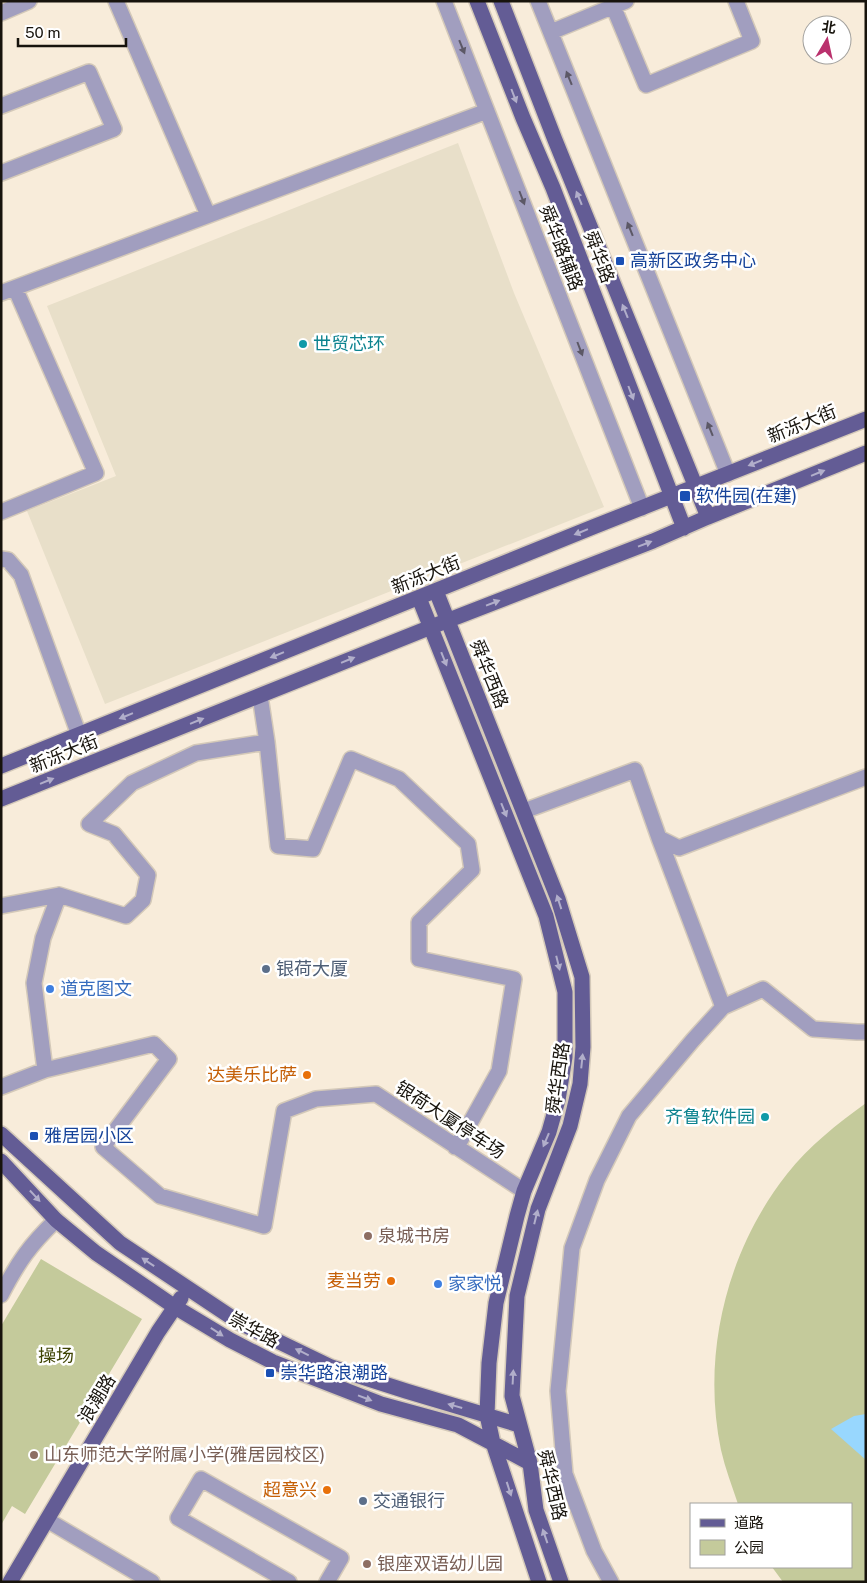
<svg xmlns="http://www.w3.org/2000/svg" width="867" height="1583" font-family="'Public Sans','Noto Sans SC',sans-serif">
	<rect width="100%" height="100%" fill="#f8ecda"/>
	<path fill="#e8dfc9" d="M458 143 514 293 604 507 105 704 27 511 116 476 47 306Z"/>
	<path fill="#c4ca9b" d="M866 1103V1582H783L772 1567H851V1504H738C732 1486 725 1468 721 1450 701 1354 727 1250 787 1174 809 1146 837 1124 866 1103Z
		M41 1259 142 1319 25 1514 12 1506 1 1525V1326Z"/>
	<path fill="#98d7fe" d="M866 1414V1460L831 1429 854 1416Z"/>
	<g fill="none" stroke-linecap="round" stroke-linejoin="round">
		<g stroke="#d4c9b9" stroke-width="18">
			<path id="minor" d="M116 1 208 215
				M444 1 642 508
				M538 1 728 474
				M611 1 646 85 752 41 736 1
				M1 13 29 1
				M551 32 626 1
				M1 106 89 72 114 129 1 173
				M1 293 487 111
				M1 512 96 473 15 288
				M1 559 8 560 21 575 79 735
				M260 696 267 742
				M524 811 635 770 659 838 679 848 866 777
				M659 838 723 1007
				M1 906 59 895
				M45 1070 34 983 43 938 59 895 126 916 143 900 148 875 114 834 89 824 132 783 196 753 267 742 278 846 313 849 351 759 399 779 468 844 472 870 419 922V959L514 979 499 1071 459 1143 455 1147
				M1 1087 45 1070 154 1044 169 1059 103 1147 160 1196 264 1226 284 1111 316 1099 376 1094 524 1191
				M1 1295C18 1262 30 1245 56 1220
				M47 1520 152 1582
				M289 1582 178 1518 201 1479 341 1558 327 1582
				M611 1582 594 1551 565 1474 558 1391 572 1248 597 1180 629 1116 693 1040 723 1007 763 989 813 1029 857 1032H866"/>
		</g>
		<g stroke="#d4c9b9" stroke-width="18">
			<path id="major" d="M477 1 523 118 553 188 684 528
				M501 1 555 140 708 517
				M436 591 558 899 582 977 583 1047 580 1084 570 1126 538 1209 517 1296 512 1396 530 1463 536 1510 561 1582
				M419 598 546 916 565 992V1057L558 1100 549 1132 524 1191 517 1216 496 1303 489 1363 487 1415 493 1443 539 1582
				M1 766 593 527 866 419
				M1 799 431 627 653 541 708 517 866 453
				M1 1134 120 1243 240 1323 331 1367 406 1391 519 1425
				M1 1161 56 1220 96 1253 175 1307 230 1340 273 1362 381 1404 458 1425 530 1463
				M10 1582 158 1332 181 1298"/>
		</g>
		<use href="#minor" stroke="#a19ebf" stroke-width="15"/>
		<use href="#major" stroke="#635c95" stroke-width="15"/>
	</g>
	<defs><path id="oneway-solid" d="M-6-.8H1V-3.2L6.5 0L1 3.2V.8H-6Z" transform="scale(1.25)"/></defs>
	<g fill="#5c5866">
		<use href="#oneway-solid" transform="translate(462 47) rotate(68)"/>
		<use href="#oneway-solid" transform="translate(569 78) rotate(-112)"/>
		<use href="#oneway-solid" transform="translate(522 198) rotate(69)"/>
		<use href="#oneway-solid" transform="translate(630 229) rotate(-112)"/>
		<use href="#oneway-solid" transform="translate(580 349) rotate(69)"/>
		<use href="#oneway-solid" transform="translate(710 429) rotate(-112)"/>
	</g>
	<g fill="#b1aeca">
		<use href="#oneway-solid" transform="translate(514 96) rotate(69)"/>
		<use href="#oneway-solid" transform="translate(579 198) rotate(-112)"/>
		<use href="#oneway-solid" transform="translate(625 311) rotate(-112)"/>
		<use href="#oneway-solid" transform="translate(631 393) rotate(69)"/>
		<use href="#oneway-solid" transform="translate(755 463) rotate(158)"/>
		<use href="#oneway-solid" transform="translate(818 473) rotate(-22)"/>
		<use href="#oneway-solid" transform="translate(581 532) rotate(158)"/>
		<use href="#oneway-solid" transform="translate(645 544) rotate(-21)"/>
		<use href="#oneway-solid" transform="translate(493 603) rotate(-21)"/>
		<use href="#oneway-solid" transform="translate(277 655) rotate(158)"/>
		<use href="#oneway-solid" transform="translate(444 659) rotate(68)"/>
		<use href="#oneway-solid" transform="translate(348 660) rotate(-22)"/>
		<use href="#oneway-solid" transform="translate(126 716) rotate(158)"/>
		<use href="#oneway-solid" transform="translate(197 721) rotate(-22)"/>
		<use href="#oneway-solid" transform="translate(47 781) rotate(-22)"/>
		<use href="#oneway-solid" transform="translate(504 810) rotate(68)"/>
		<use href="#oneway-solid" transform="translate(559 902) rotate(-108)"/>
		<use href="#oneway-solid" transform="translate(558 963) rotate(76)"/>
		<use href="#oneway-solid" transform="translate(582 1061) rotate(-84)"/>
		<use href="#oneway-solid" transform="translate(546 1140) rotate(113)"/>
		<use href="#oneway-solid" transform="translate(35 1196) rotate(47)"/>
		<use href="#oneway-solid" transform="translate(536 1217) rotate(-76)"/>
		<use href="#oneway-solid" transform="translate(148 1262) rotate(-146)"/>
		<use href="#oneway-solid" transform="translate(217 1332) rotate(34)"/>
		<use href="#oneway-solid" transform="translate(302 1352) rotate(-154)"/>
		<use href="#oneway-solid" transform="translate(513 1377) rotate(-87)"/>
		<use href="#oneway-solid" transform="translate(365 1398) rotate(21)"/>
		<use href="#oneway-solid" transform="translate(455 1406) rotate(-164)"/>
		<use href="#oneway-solid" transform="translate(509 1489) rotate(72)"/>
		<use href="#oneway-solid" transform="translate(545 1536) rotate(-109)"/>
	</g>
	<g fill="#1a4fb4" stroke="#fff" stroke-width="2">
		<rect x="615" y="256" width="10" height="10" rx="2.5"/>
		<rect x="679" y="490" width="12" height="12" rx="2.5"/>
		<rect x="29" y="1131" width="10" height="10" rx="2.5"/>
		<rect x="265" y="1368" width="10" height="10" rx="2.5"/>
	</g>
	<g fill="#0f9aa8" stroke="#fff" stroke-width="2">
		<circle cx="303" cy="344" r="5"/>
		<circle cx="765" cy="1117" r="5"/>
	</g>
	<g fill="#5c6f8a" stroke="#fff" stroke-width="2">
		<circle cx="266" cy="969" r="5"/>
		<circle cx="363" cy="1501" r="5"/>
	</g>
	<g fill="#3f7fe0" stroke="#fff" stroke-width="2">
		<circle cx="50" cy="989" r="5"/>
		<circle cx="438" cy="1284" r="5"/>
	</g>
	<g fill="#e8710a" stroke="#fff" stroke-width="2">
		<circle cx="307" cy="1075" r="5"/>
		<circle cx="391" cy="1281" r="5"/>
		<circle cx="327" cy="1490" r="5"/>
	</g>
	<g fill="#8d6e63" stroke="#fff" stroke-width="2">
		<circle cx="368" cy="1236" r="5"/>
		<circle cx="34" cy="1455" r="5"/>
		<circle cx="367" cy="1564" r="5"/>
	</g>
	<g text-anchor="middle" stroke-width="5" stroke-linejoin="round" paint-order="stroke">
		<g font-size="18" fill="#17130c" stroke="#fff">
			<text transform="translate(561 248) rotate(69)" y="6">舜华路辅路</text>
			<text transform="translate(599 257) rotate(69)" y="6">舜华路</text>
			<text transform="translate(802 424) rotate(-22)" y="6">新泺大街</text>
			<text transform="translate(426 575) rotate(-22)" y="6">新泺大街</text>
			<text transform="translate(489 674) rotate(68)" y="6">舜华西路</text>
			<text transform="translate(64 754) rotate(-22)" y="6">新泺大街</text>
			<text transform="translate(558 1078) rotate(-82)" y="6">舜华西路</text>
			<text transform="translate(450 1120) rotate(33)" y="6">银荷大厦停车场</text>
			<text transform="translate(254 1330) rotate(29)" y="6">崇华路</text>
			<text transform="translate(97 1399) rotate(-59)" y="6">浪潮路</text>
			<text transform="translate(552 1485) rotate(77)" y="6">舜华西路</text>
		</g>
		<g font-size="18" fill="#164399" stroke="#fff" text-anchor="start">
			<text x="630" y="267">高新区政务中心</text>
			<text x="696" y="502">软件园(在建)</text>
			<text x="44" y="1142">雅居园小区</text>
			<text x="280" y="1379">崇华路浪潮路</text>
		</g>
		<g font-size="18" fill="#0d838f" stroke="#fff" text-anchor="start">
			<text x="313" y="350">世贸芯环</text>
			<text x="755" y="1123" text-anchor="end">齐鲁软件园</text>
		</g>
		<g font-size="18" fill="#4e5e75" stroke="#fff" text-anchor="start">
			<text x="276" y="975">银荷大厦</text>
			<text x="373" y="1507">交通银行</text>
		</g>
		<g font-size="18" fill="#366cbe" stroke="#fff" text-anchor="start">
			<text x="60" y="995">道克图文</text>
			<text x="448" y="1290">家家悦</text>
		</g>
		<g font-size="18" fill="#c56008" stroke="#fff" text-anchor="end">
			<text x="297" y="1081">达美乐比萨</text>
			<text x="381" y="1287">麦当劳</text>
			<text x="317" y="1496">超意兴</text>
		</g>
		<g font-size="18" fill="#785e54" stroke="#fff" text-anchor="start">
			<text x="378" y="1242">泉城书房</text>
			<text x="44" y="1461">山东师范大学附属小学(雅居园校区)</text>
			<text x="377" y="1570">银座双语幼儿园</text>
		</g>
		<g font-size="18" fill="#3f4404" stroke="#fff">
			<text x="56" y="1362">操场</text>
		</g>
	</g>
	<rect width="867" height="1583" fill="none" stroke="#17130c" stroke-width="5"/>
	<rect x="690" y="1503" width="162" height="65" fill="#ffffff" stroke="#a2a19e"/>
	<rect x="700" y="1519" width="25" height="8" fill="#635c95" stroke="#a2a19e"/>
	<text x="734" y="1528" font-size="15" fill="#17130c">道路</text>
	<rect x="700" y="1540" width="25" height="15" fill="#c4ca9b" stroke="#a2a19e"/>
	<text x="734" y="1553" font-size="15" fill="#17130c">公园</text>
	<g transform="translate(827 40) rotate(9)"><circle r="24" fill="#ffffff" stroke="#a2a19e"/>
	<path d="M0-4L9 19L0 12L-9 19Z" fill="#ba316d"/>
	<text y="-8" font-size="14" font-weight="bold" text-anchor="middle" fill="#17130c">北</text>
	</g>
	<path d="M18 38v8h108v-8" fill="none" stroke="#17130c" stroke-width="2.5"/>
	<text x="25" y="38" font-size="15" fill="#17130c" stroke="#ffffff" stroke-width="4" paint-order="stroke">50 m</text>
</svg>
